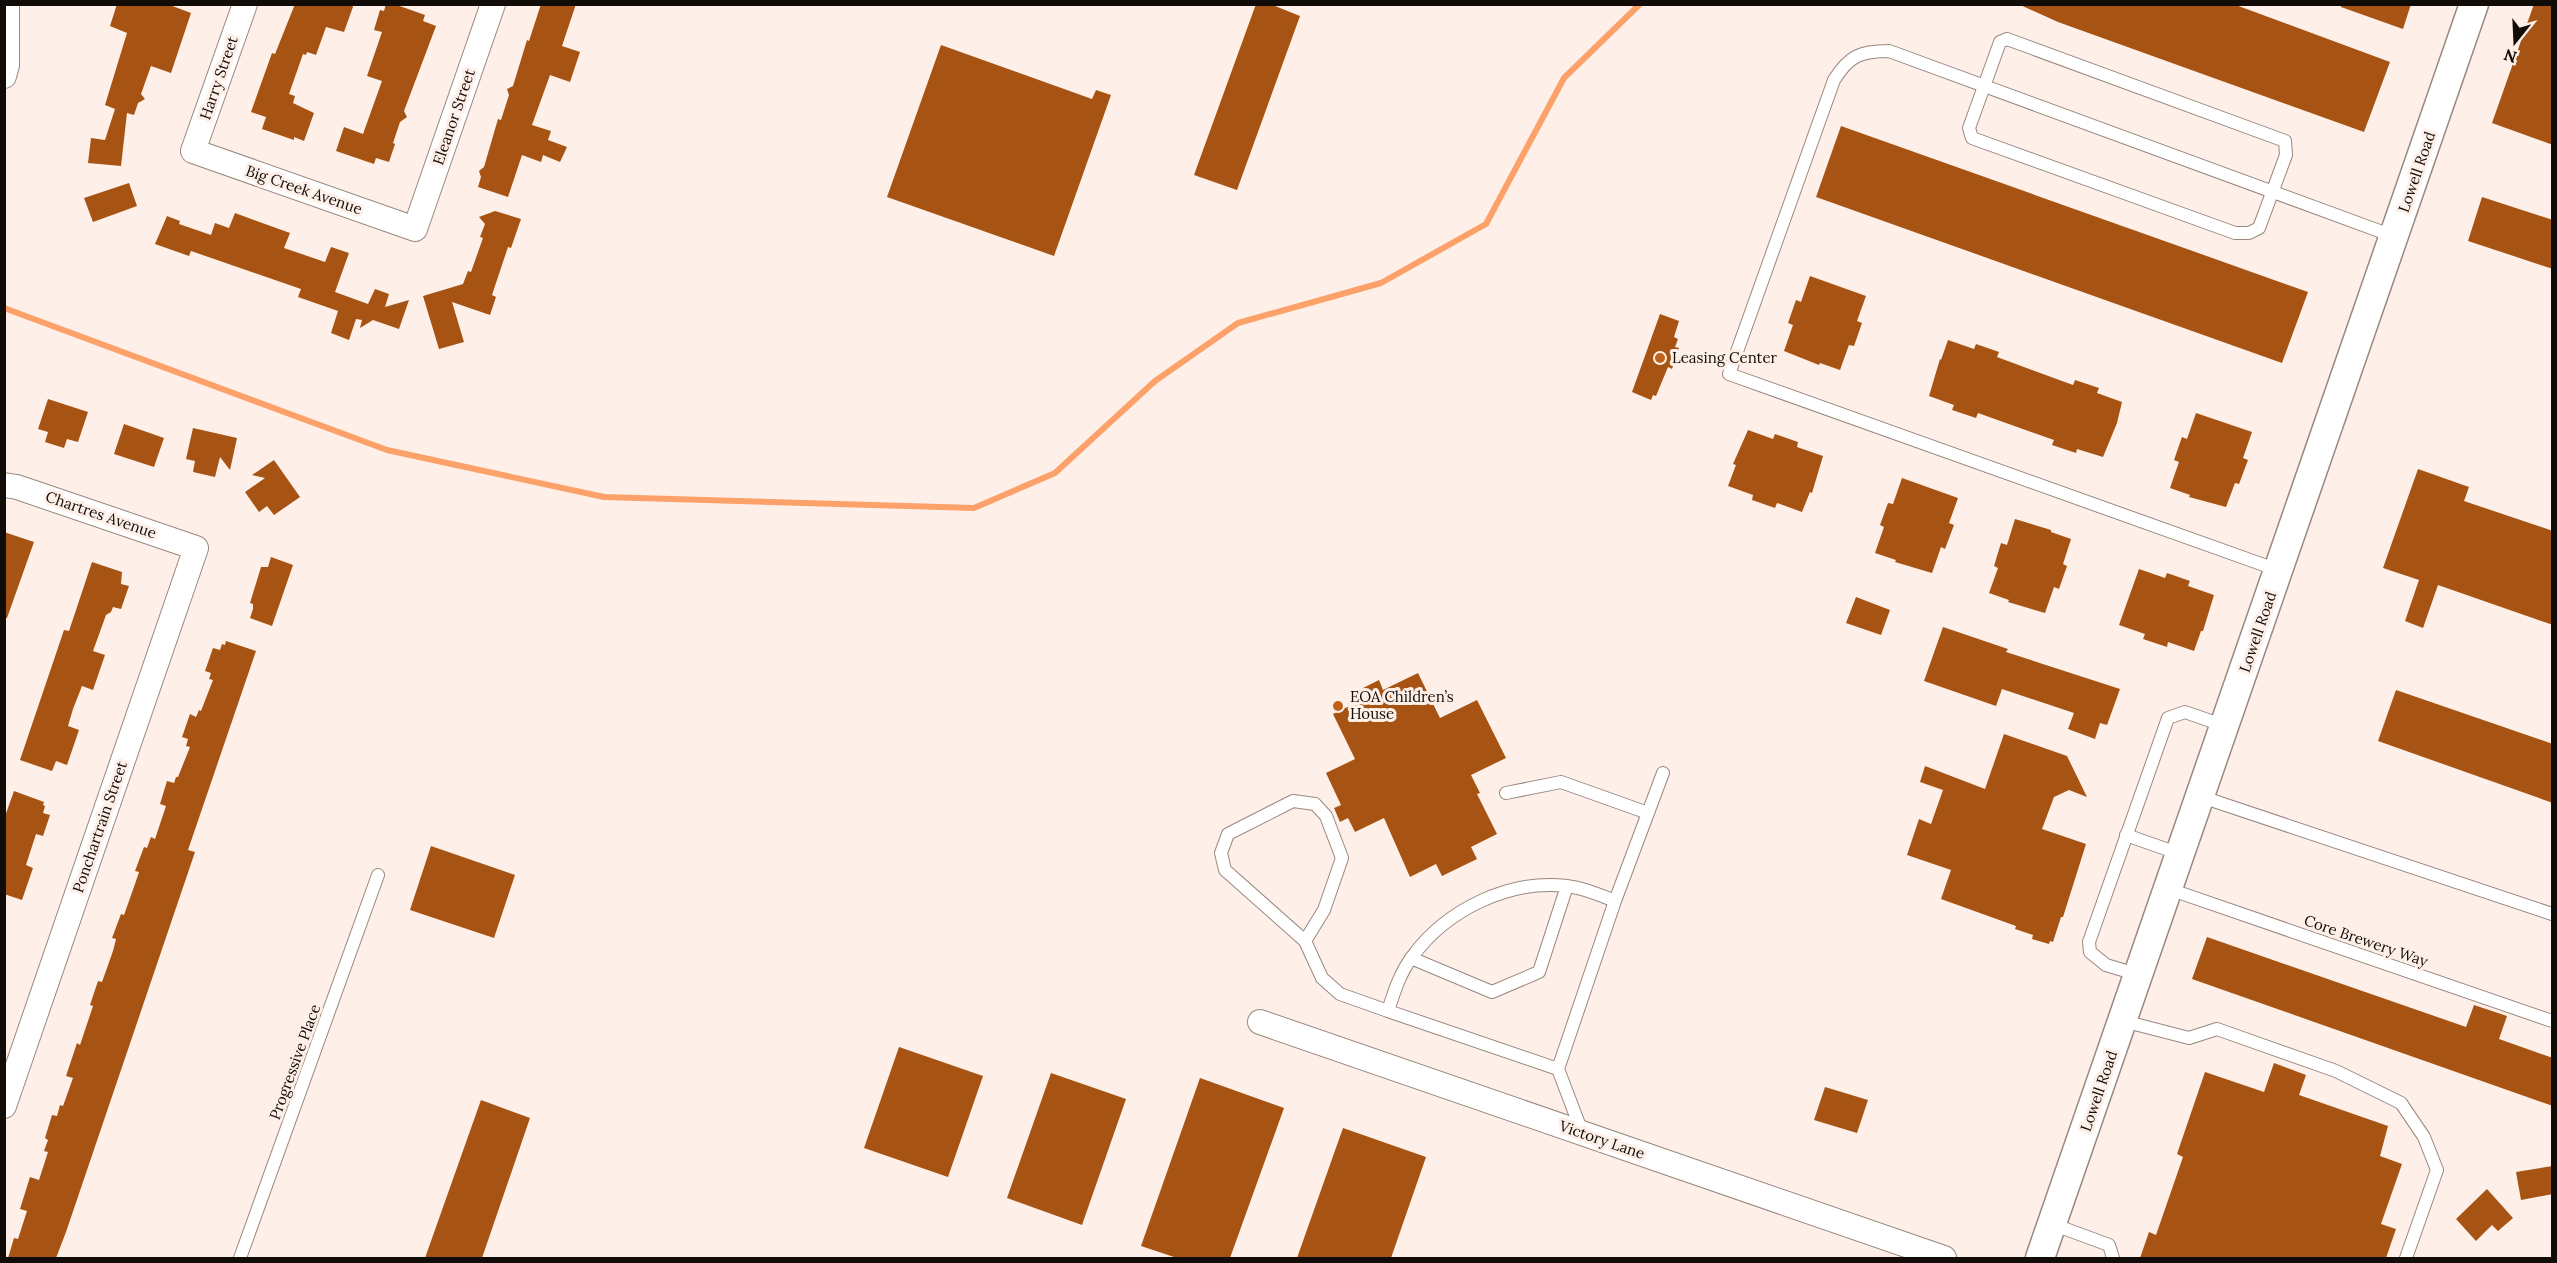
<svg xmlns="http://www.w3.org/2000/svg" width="2557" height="1263" font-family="Lora,serif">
	<rect width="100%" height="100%" fill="#fef0e8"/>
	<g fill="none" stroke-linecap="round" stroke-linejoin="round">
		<path stroke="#fca16a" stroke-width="6" d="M4 308 387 450 604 497 974 508 1055 473 1155 381 1238 323 1381 283 1486 224 1564 78 1640 4"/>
	</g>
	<path fill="#a65314" d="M117 4H167L191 13 171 73 151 66 141 94 145 99 138 103 134 115 127 113 121 166 88 163 91 138 105 140 115 109 105 105 127 33 110 26Z
		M295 4H354L344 32 326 27 316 55 307 52 306 55 303 54 289 94 295 96 293 103 314 113 304 141 294 137V140L262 129 266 117 251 112 272 53 275 54Z
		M386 4H394L425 15 423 21 436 26 404 111 407 117 400 122 393 143 395 144 389 162 376 158 374 164 336 151 344 127 363 134 382 81 367 76 382 32 374 30 380 10 384 11Z
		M541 4H576L562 46 580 52 570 82 550 75 532 125 551 131 548 140 567 147 560 162 543 155 541 162 522 155 508 197 478 187 481 177 479 171 484 167 498 119 501 120 509 95 507 89 513 86 527 40 529 41Z
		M1256 4H1270L1300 16 1237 190 1194 175Z
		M2018 4H2233L2390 62 2364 132 2058 22Z
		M2341 4H2411L2403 29 2341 7Z
		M2534 4H2553V145L2492 123Z
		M941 45 1092 99 1096 90 1111 95 1054 256 887 197Z
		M1841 126 2308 292 2282 363 1816 197Z
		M129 183 137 206 93 222 84 198Z
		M2482 197 2553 220V269L2468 241Z
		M495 211 521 219 511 248 508 247 492 295 496 297 490 315 452 302 464 342 439 349 423 296 463 284 468 271 471 272 483 238 480 237 485 224 479 217Z
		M235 213 290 233 284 248 325 262 331 247 349 253 335 292 368 304 375 289 389 294 385 307 409 300 399 329 373 320 360 328 362 320 356 319 349 340 331 333 338 311 298 297 301 289 191 251 189 256 155 244 167 216 180 221 179 224 211 235 215 223 229 228Z
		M1810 276 1866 296 1857 321 1862 323 1854 346 1849 345 1840 370 1820 363 1819 365 1784 351 1793 325 1788 323 1796 300 1801 302Z
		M1660 314 1679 321 1674 337 1678 339 1675 347 1679 348 1672 369 1668 367 1656 396 1653 395 1651 400 1632 392Z
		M1948 340 1974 349 1976 344 1999 352 1997 357 2073 385 2075 380 2099 388 2097 393 2122 402 2117 423 2103 457 2077 449 2076 453 2052 445 2054 440 1978 413 1976 418 1952 410 1954 405 1929 396 1940 359 1941 360Z
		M48 399 88 412 78 442 67 439 64 448 45 442 48 432 38 429Z
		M2196 413 2252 432 2243 458 2248 460 2239 484 2235 483 2226 507 2189 497 2190 495 2170 488 2179 462 2174 460 2182 437 2187 439Z
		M124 424 164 438 154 467 114 454Z
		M193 428 237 438 230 470 220 457 215 477 193 472 195 461 186 459Z
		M1748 430 1773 439 1775 434 1798 442 1797 447 1823 456 1812 493 1810 492 1802 512 1777 503 1775 508 1752 500 1753 495 1728 486 1736 465 1733 464Z
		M274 460 300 497 274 515 267 506 259 512 245 492 265 478 252 475Z
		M2418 469 2469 487 2464 501 2553 531V625L2438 585 2423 628 2405 621 2419 580 2383 568Z
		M1902 478 1958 498 1949 523 1954 525 1945 549 1941 547 1932 573 1895 562 1896 560 1875 553 1884 527 1880 525 1888 503 1893 504Z
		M2015 519 2051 530V532L2071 539 2063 564 2067 566 2059 589 2054 587 2045 613 2008 602 2009 600 1989 593 1998 568 1994 566 2001 543 2007 545Z
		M4 532 34 542 7 618H5Z
		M271 557 293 565 272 626 250 618 253 609V604L250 603 261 567H268Z
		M92 562 122 572 121 584 129 586 121 609 113 607 111 612 106 615 93 651 105 655 93 690 82 686 73 709 68 726 79 730 67 765 56 761 52 771 20 760 64 630 69 631Z
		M2139 569 2165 578 2167 573 2190 581 2188 586 2214 595 2203 631H2201L2194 651 2168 642 2167 647 2143 639 2145 634 2119 625Z
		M1856 597 1890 610 1881 635 1846 623Z
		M1943 627 2008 649 2006 652 2120 689 2107 725 2100 723 2095 739 2068 729 2074 713 2002 689 1996 706 1924 681Z
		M226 641 256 651 188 850 195 852 66 1232 56 1258H8L14 1238 18 1239 27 1211 20 1209 30 1177 39 1180 48 1152 44 1151 48 1140 45 1138 52 1115 57 1116 60 1105 63 1106 73 1078 66 1076 77 1043 80 1045 93 1006 90 1005 98 981 102 982 113 951 116 939 112 938 121 914 124 915 135 884 139 872 135 871 144 847 147 848 151 837 155 839 166 806 160 804 167 781 174 783 176 777H178L190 747 186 746 188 739 182 737 190 714 196 717 199 710 201 711 213 680 209 679 211 673 205 671 213 648 220 650 222 644 225 645Z
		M1418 673 1440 718 1477 700 1506 758 1471 775 1480 793 1477 794 1497 834 1471 847 1477 859 1442 876 1436 864 1410 877 1384 818 1355 832 1348 818 1340 822 1334 808 1341 805 1326 773 1355 759 1333 714 1368 697 1363 688 1379 680 1383 690Z
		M2396 690 2553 744V803L2378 741Z
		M2004 734 2067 756 2087 797 2069 790 2054 797 2042 829 2086 844 2063 917H2061L2053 942 2050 941 2049 944 2032 939 2033 935 2015 929 2016 926 1941 899 1951 870 1907 855 1919 819 1931 824 1943 790 1920 782 1925 766 1985 789Z
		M14 791 44 802 43 805 45 806 43 813 50 815 43 836 36 834 26 865 33 868 22 900 4 894V819Z
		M431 846 515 875 494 938 410 910Z
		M2207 937 2466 1027 2474 1005 2507 1016 2499 1039 2553 1058V1106L2192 979Z
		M899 1047 983 1076 948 1177 864 1148Z
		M2274 1063 2306 1075 2299 1095 2388 1126 2380 1156 2402 1164 2381 1224 2396 1229 2386 1258H2140L2149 1232 2156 1235 2183 1157 2177 1154 2205 1072 2264 1092Z
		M1051 1073 1126 1099 1082 1225 1007 1198Z
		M1200 1078 1284 1108 1230 1258H1177L1141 1246Z
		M1825 1087 1868 1100 1857 1133 1814 1120Z
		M481 1100 530 1118 482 1258H425Z
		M1343 1128 1426 1157 1391 1258H1297Z
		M2553 1166V1194L2521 1200 2516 1172Z
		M2487 1189 2513 1218 2498 1231 2492 1225 2476 1241 2456 1219Z"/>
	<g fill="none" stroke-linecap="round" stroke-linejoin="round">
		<g stroke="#98887f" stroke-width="14">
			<path id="service" d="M2007 39 2285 141 2286 155 2259 228 2249 233H2235L1972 138 1969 128 2000 42Z
				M2278 570 1729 374 1834 80C1849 56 1860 51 1889 51L2393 236
				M1506 793 1561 782 1648 813
				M2202 797 2552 914
				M2126 835 2180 854
				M2169 889 2552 1021
				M1615 901 1663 773
				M1305 941 1324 910 1342 858 1326 816 1315 804 1293 801 1228 834 1221 853 1225 870 1305 941 1322 978 1340 994 1388 1011
				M1411 958 1492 992 1539 972 1567 886
				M2139 975 2106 965 2090 952 2089 942 2168 718 2185 712 2225 726
				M2123 1021 2189 1038 2217 1029 2336 1071 2401 1103 2424 1137 2437 1170 2406 1258
				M1558 1069 1388 1011C1394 992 1400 973 1412 957 1446 910 1509 879 1567 886 1584 888 1600 895 1615 901L1558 1069 1582 1132
				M2052 1224 2109 1245 2113 1258
				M240 1258 378 875"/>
		</g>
		<g stroke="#98887f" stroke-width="26">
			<path id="minor" d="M245 4 193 151 415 229 493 4
				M4 76 7 65V4
				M4 485 17 487 196 548 4 1106
				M1260 1022 1944 1258"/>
		</g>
		<g stroke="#98887f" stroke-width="31">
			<path id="tertiary" d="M2040 1258 2474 4"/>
		</g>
		<use href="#service" stroke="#fff" stroke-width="12"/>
		<use href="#minor" stroke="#fff" stroke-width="24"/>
		<use href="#tertiary" stroke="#fff" stroke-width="28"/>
	</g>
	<g fill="#bf6119" stroke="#fef0e8" stroke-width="2">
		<circle cx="1660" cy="358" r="6"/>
		<circle cx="1338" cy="706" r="6"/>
	</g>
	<g text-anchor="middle" stroke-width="6" stroke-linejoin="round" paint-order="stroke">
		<g font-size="15" fill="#120c09" stroke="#fef0e8">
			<text transform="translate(219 78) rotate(-71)" y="5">Harry Street</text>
			<text transform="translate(454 117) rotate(-71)" y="5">Eleanor Street</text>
			<text transform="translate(2417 172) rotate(-71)" y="5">Lowell Road</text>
			<text transform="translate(304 190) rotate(19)" y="5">Big Creek Avenue</text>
			<text transform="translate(101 515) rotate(19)" y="5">Chartres Avenue</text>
			<text transform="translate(2258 632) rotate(-71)" y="5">Lowell Road</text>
			<text transform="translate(100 827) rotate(-71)" y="5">Ponchartrain Street</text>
			<text transform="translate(2366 941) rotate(19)" y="5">Core Brewery Way</text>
			<text transform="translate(295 1062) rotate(-70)" y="5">Progressive Place</text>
			<text transform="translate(2099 1091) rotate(-71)" y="5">Lowell Road</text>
			<text transform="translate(1602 1140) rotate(19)" y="5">Victory Lane</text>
		</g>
		<g font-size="15" fill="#120c09" stroke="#fef0e8" text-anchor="start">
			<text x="1672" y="363">Leasing Center</text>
			<text x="1350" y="702">EOA Children’s<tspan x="1350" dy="17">House</tspan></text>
		</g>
	</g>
	<rect width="2557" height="1263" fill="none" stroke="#120c09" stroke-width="12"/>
	<g transform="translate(2515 42) rotate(198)" stroke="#fef0e8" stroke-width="4.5" paint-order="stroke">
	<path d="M0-4.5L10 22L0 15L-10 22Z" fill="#120c09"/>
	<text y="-9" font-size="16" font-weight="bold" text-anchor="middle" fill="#120c09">N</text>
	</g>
</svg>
